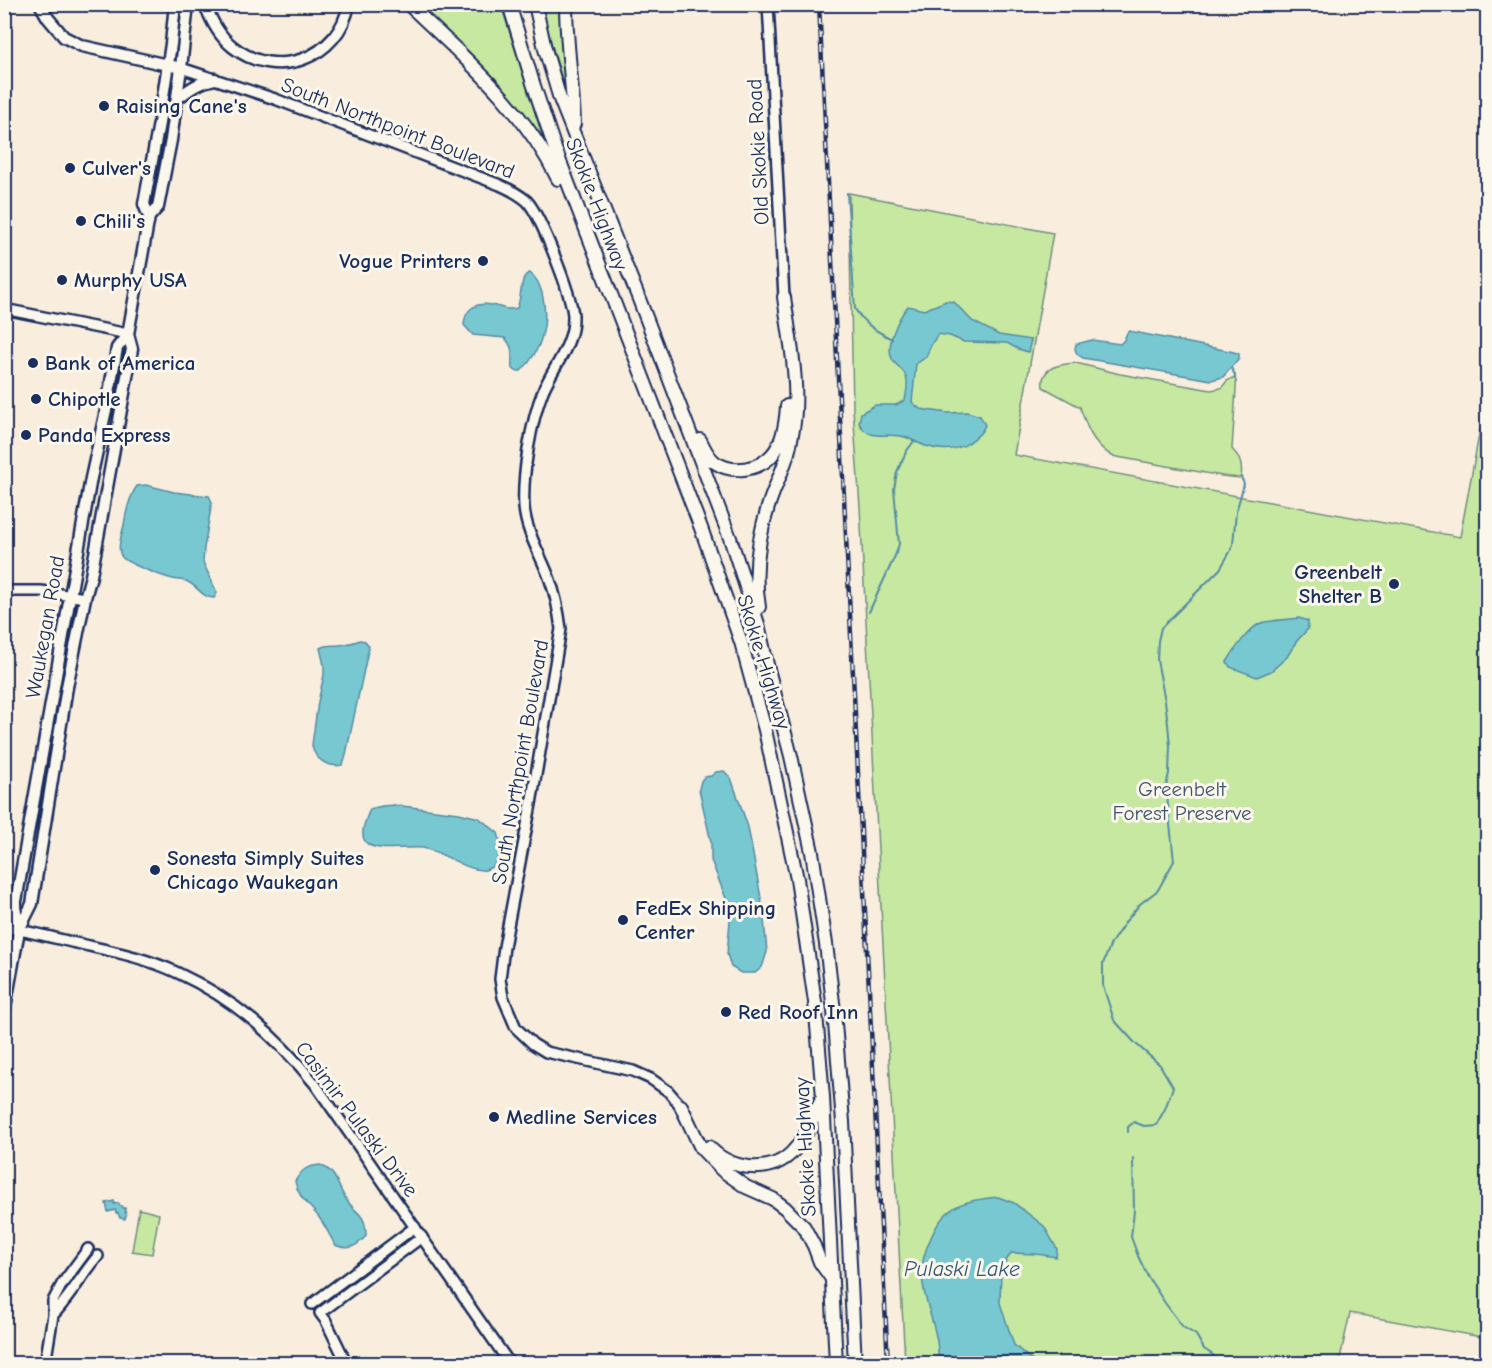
<svg xmlns="http://www.w3.org/2000/svg" width="1492" height="1368" font-family="'Comic Neue',sans-serif">
	<rect width="100%" height="100%" fill="#f9eddd"/>
	<filter id="ink" filterUnits="userSpaceOnUse"><feTurbulence type="fractalNoise" baseFrequency=".0167" numOctaves="2"/><feDisplacementMap in="SourceGraphic" scale="12" xChannelSelector="R" yChannelSelector="G"/><feConvolveMatrix kernelMatrix="1 2 1 2 8 2 1 2 1" color-interpolation-filters="sRGB"/></filter>
	<g filter="url(#ink)">
		<path fill="#c7e8a1" stroke="#718c80" stroke-width="1.5" d="M412 5H501L547 151Z
			M540 5H561L567 89H565Z
			M849 193 1053 233 1014 455 1460 537 1487 392V1338L1350 1313 1339 1363H905L860 507 853 409Z
			M1076 363 1120 374 1211 390 1221 388 1227 381 1232 378C1238 379 1236 384 1236 389L1232 449C1240 457 1243 466 1241 477L1239 478 1222 476 1112 456C1092 443 1087 428 1080 407L1043 387C1040 366 1061 364 1076 363Z
			M139 1209 159 1214 152 1254 132 1251Z"/>
		<path fill="#78c8d2" stroke="#538ba4" stroke-width="1.5" d="M530 273C537 278 539 284 542 293 549 321 543 350 521 371H516L512 368C511 355 515 349 505 338L473 335 464 325C465 308 476 302 492 305 501 307 507 311 517 308 521 300 521 280 525 276 526 274 528 274 530 273Z
			M946 301 954 302 972 321 999 335 1031 340 1028 352 1018 349 1007 343 964 342 950 336 938 334 931 345 926 357 916 364 912 402 920 409 948 413 967 412 980 416 985 425C982 433 977 436 970 442 957 451 941 451 926 446 919 444 912 439 905 437 888 431 870 443 859 423L861 413 875 405H896L905 400C907 389 910 378 901 369 898 366 893 362 892 359 885 344 899 317 908 306L924 310Z
			M1129 331 1234 352 1239 354V358L1223 377 1211 380 1083 358 1077 354 1075 349 1076 344 1092 340 1120 344 1124 340 1127 333Z
			M146 485 174 492 209 496 212 502 204 548 203 562 217 593 214 598C202 598 197 585 186 581 182 580 177 580 173 579 164 577 126 563 122 557 116 549 122 534 124 525 126 512 129 497 137 486Z
			M1299 618 1308 621V629L1296 642 1287 657 1271 671 1257 677 1230 667 1227 662C1234 650 1249 628 1261 623 1271 620 1288 620 1299 618Z
			M360 640 365 641 369 646 345 759 342 765C328 768 314 759 312 745L318 702 324 675V665L320 648C328 644 332 646 340 645 347 644 353 643 360 640Z
			M724 771 731 778 748 827 763 909 767 952 762 967 755 973H741L731 967 727 954 730 921 727 901 711 860V842L699 789 701 781 704 777 711 776 716 772Z
			M394 805 459 813 479 818 498 833 502 848 494 866C493 866 486 870 485 870 468 872 442 851 423 848 409 846 373 854 365 841 359 833 367 817 370 809L382 806Z
			M320 1165C338 1172 336 1185 346 1199 356 1215 366 1212 366 1236 356 1247 349 1251 335 1245 330 1236 325 1225 318 1216 308 1203 298 1198 295 1181 303 1169 305 1167 320 1165Z
			M998 1197 1014 1203 1044 1226 1057 1249 1056 1257 1036 1254 1011 1253 1001 1269 1000 1303 1014 1345 1035 1363H939C938 1354 938 1345 936 1336 931 1313 921 1291 922 1268 923 1255 928 1244 933 1233 947 1203 968 1200 998 1197Z
			M114 1201V1204L119 1203 120 1206H122L123 1208H125L126 1216 125 1219 120 1218 118 1213H116L115 1210 108 1212 106 1203Z"/>
		<g fill="none" stroke-linecap="round" stroke-linejoin="round">
			<path stroke="#538ba4" stroke-width="2" d="M847 193 855 309C864 324 876 331 892 339
				M1231 368 1235 375V379
				M869 612 895 556 899 544 894 489 897 472 906 452 914 441
				M1128 1132V1127L1134 1122 1144 1126 1156 1125 1165 1109 1173 1087 1160 1065 1136 1044 1114 1020 1103 986V964L1111 943 1126 921 1140 904 1158 890 1174 861 1166 787 1169 773 1170 746 1168 724 1165 701 1157 660 1158 641 1161 628 1220 569 1230 552 1233 544 1236 512 1244 484 1241 477
				M1133 1158 1134 1211 1131 1237 1138 1256 1148 1277 1165 1303 1183 1327 1196 1335 1204 1349 1213 1355 1218 1364"/>
			<g stroke="#1b2f5e" stroke-width="14">
				<path id="tertiary" d="M768 4 784 297
					M181 68 275 99 500 185C509 189 519 194 527 201 541 216 571 294 573 315 573 319 573 325 572 329 568 351 552 370 543 391 531 421 522 475 524 507 526 533 542 557 550 580 556 596 559 613 561 629L531 804 504 947 500 979 503 997 516 1028 533 1044 546 1052 633 1071 651 1079 668 1091 681 1106
					M4 309 128 334
					M4 591H41L85 598
					M4 927C32 932 58 939 85 945 116 952 149 959 178 973 234 999 276 1036 315 1084L510 1364
					M312 1304 415 1227
					M53 1315C70 1297 82 1275 98 1256
					M45 1364 53 1315V1301L62 1284 88 1249
					M347 1364 326 1321 320 1313 422 1237"/>
			</g>
			<g stroke="#1b2f5e" stroke-width="15">
				<path id="secondary" d="M40 4 48 18 64 37 82 46 181 68"/>
			</g>
			<g stroke="#1b2f5e" stroke-width="15">
				<path id="primary" d="M205 4C211 21 219 36 233 47 276 81 339 59 349 4
					M177 99C189 89 199 82 215 79
					M149 217 144 204 159 123 171 44 175 4
					M19 930 15 907 91 478 106 410 117 348 128 334
					M4 1013 19 930 32 904 67 687 85 598 91 576 132 349 128 334 136 290 149 217 158 207 171 140 181 68 188 4"/>
			</g>
			<g stroke="#1b2f5e" stroke-width="16">
				<path id="trunk" d="M408 4C465 58 523 107 558 179
					M509 4 533 83 555 149 701 528 741 642 765 730 797 879 815 1002 823 1097 836 1364
					M535 4 545 49 560 99 639 299 730 538 758 624 768 669 791 756 812 852 826 944 834 1011 843 1122 855 1364
					M566 4C566 45 573 84 574 124
					M700 440C704 448 708 458 716 463 733 474 759 470 772 455 783 443 786 422 787 406
					M759 607C753 572 758 538 769 504 774 488 782 473 787 456 790 448 791 438 793 429 800 386 790 341 784 297
					M681 1106 701 1148 722 1170 746 1187 773 1199 785 1208 804 1227 814 1246 820 1262 832 1279
					M709 1147C730 1171 773 1176 795 1149 807 1136 814 1116 821 1100"/>
			</g>
			<use href="#tertiary" stroke="#fbf7ec" stroke-width="9"/>
			<use href="#secondary" stroke="#fbf7ec" stroke-width="10"/>
			<use href="#primary" stroke="#fbf7ec" stroke-width="10"/>
			<use href="#trunk" stroke="#fbf7ec" stroke-width="12"/>
			<g stroke="#1b2f5e" stroke-width="4.5">
				<path id="rail" d="M819 4 888 1364"/>
			</g>
			<use href="#rail" stroke="#fbf7ec" stroke-width="2" stroke-dasharray="7" stroke-linecap="butt"/>
		</g>
	</g>
	<g fill="#1b2f5e" stroke="#fbf7ec" stroke-width="2">
		<circle cx="104" cy="106" r="6"/>
		<circle cx="70" cy="168" r="6"/>
		<circle cx="81" cy="221" r="6"/>
		<circle cx="483" cy="261" r="6"/>
		<circle cx="62" cy="280" r="6"/>
		<circle cx="33" cy="363" r="6"/>
		<circle cx="36" cy="399" r="6"/>
		<circle cx="26" cy="435" r="6"/>
		<circle cx="1394" cy="584" r="6"/>
		<circle cx="155" cy="870" r="6"/>
		<circle cx="623" cy="920" r="6"/>
		<circle cx="726" cy="1012" r="6"/>
		<circle cx="494" cy="1117" r="6"/>
	</g>
	<g text-anchor="middle" stroke-width="6" stroke-linejoin="round" paint-order="stroke">
		<g font-size="21" font-weight="bold" fill="#1b2f5e" stroke="#fbf7ec" text-anchor="start">
			<text x="116" y="113">Raising Cane's</text>
			<text x="82" y="175">Culver's</text>
			<text x="93" y="228">Chili's</text>
			<text x="471" y="268" text-anchor="end">Vogue Printers</text>
			<text x="74" y="287">Murphy USA</text>
			<text x="45" y="370">Bank of America</text>
			<text x="48" y="406">Chipotle</text>
			<text x="38" y="442">Panda Express</text>
			<text x="1382" y="579" text-anchor="end">Greenbelt<tspan x="1382" dy="24">Shelter B</tspan></text>
			<text x="167" y="865">Sonesta Simply Suites<tspan x="167" dy="24">Chicago Waukegan</tspan></text>
			<text x="635" y="915">FedEx Shipping<tspan x="635" dy="24">Center</tspan></text>
			<text x="738" y="1019">Red Roof Inn</text>
			<text x="506" y="1124">Medline Services</text>
		</g>
		<g font-size="21" fill="#1b2f5e" stroke="#fbf7ec">
			<text transform="translate(398 128) rotate(21)" y="7">South Northpoint Boulevard</text>
			<text transform="translate(758 152) rotate(-93)" y="7">Old Skokie Road</text>
			<text transform="translate(597 204) rotate(69)" y="7">Skokie Highway</text>
			<text transform="translate(45 627) rotate(-80)" y="7">Waukegan Road</text>
			<text transform="translate(764 662) rotate(73)" y="7">Skokie Highway</text>
			<text transform="translate(520 762) rotate(-80)" y="7">South Northpoint Boulevard</text>
			<text transform="translate(357 1119) rotate(53)" y="7">Casimir Pulaski Drive</text>
			<text transform="translate(805 1147) rotate(-93)" y="7">Skokie Highway</text>
		</g>
		<g font-size="21" fill="#3d546b" stroke="#fbf7ec">
			<text x="1182" y="796">Greenbelt<tspan x="1182" dy="24">Forest Preserve</tspan></text>
		</g>
		<g font-size="22" font-style="italic" fill="#32557b" stroke="#fbf7ec">
			<text x="962" y="1276">Pulaski Lake</text>
		</g>
	</g>
	<rect width="1492" height="1368" fill="none" stroke="#fbf7ec" stroke-width="24"/>
	<rect x="12" y="12" width="1468" height="1344" fill="none" stroke="#1b2f5e" stroke-width="2" filter="url(#ink)"/>
</svg>
